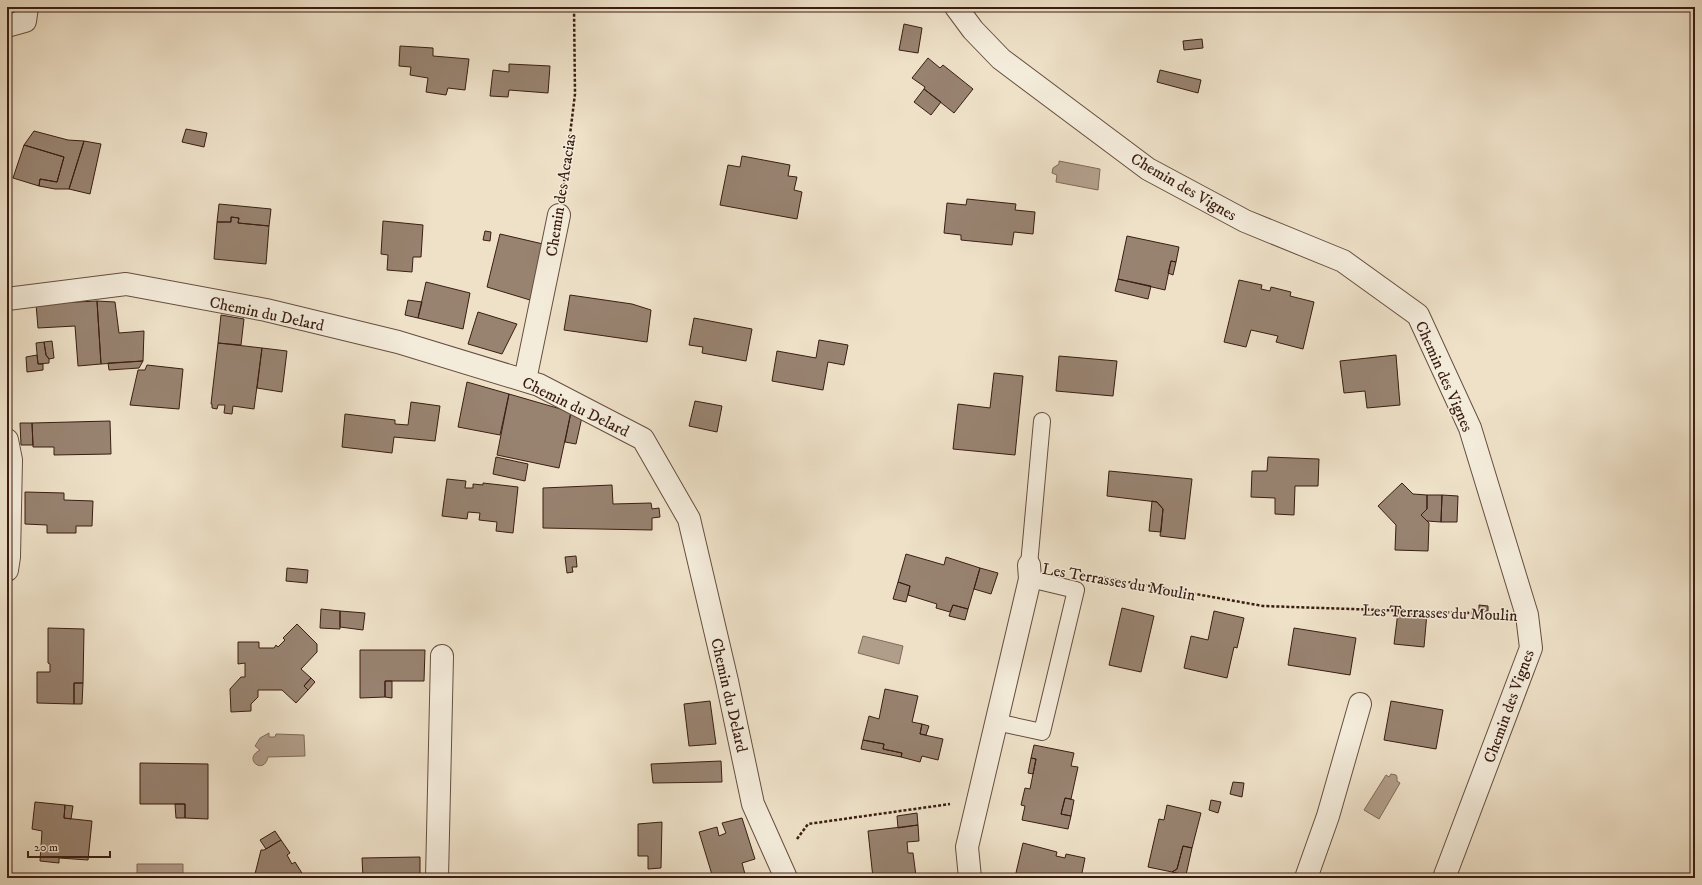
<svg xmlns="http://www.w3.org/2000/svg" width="1702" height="885" font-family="'IM FELL DW Pica',serif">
	<rect width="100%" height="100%" fill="#eee1c8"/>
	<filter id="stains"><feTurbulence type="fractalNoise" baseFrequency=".005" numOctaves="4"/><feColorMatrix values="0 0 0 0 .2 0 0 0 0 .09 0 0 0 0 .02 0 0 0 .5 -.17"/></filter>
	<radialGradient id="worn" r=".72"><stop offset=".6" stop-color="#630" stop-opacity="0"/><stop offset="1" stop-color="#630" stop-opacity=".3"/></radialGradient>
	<path fill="#b19e8a" stroke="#816a5a" d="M1059 161 1100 169 1098 190 1056 182 1057 175 1052 173 1053 168 1059 164Z
		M863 636 903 646 899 664 858 653Z
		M269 733V737H275L276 734 304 735 305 756 268 757C264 776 242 759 260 750L255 746 260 738Z
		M1391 774 1396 775 1397 777V781L1400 783 1379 819 1364 810 1386 775 1389 777Z
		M137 864H183V878H137Z"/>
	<path fill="#988371" stroke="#3a1d12" d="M904 24 922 28 918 53 899 50Z
		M1202 39 1203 48 1184 50 1183 41Z
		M400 46 433 48V56L469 59 465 90 448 88 446 95 426 92 428 78 410 75 411 67 399 66Z
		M928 58 940 68 943 65 973 89 954 113 924 89 925 87 912 78Z
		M509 64 550 66 548 93 509 90 508 97 490 96 493 70 509 72Z
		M1160 70 1201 80 1198 93 1157 82Z
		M924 89 941 102 931 115 914 102Z
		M186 129 207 133 204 147 182 142Z
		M34 131 68 140 84 141 69 189H55L39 186 40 179 57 182 64 157 24 145Z
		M84 141 101 144 90 194 69 189Z
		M24 145 64 157 57 182 40 179 39 186 13 178Z
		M742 156 790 165 788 176 797 177 794 190 802 192 797 219 720 205 728 165 740 167Z
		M967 199 1016 204 1015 210 1035 212 1033 234 1014 232 1012 245 961 240V235L944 233 947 203 966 205Z
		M219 204 271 209 269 226 238 223 239 218 231 217V222H217Z
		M231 217 239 218 238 223 269 226 266 264 214 259 217 222H231Z
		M383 221 423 225 421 257H413L412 272 387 270 388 255 381 254Z
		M485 231 491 232 490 241 483 240Z
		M500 234 543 244 537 276 530 300 487 287Z
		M1127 236 1179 247 1176 262 1171 261 1165 290 1118 279Z
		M1171 261 1176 262 1173 275 1168 273Z
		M1118 279 1151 286 1148 299 1115 291Z
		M1239 280 1262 285 1261 289 1270 291 1271 287 1291 292 1290 296 1314 302 1303 349 1276 342 1278 336 1251 330 1246 347 1224 342Z
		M426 282 470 293 463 329 418 318Z
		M570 295 632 304 651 310 647 342 564 330Z
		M408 300 422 302 418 318 405 315Z
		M97 301 115 302 119 333 144 331 143 361 101 364Z
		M97 301 101 364 78 366 75 326 38 328 36 304Z
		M478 312 517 324 502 354 468 344Z
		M221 315 244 319 241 345 218 343Z
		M694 318 752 329 746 361 702 353 703 347 689 345Z
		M819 340 848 345 844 365 828 362 823 390 772 381 777 351 816 358Z
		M52 341 54 358 49 359 46 355 44 342Z
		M44 342 46 355 49 359V363L38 364 36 343Z
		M218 343 262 348 254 409 233 406 232 414 224 413 225 405H218L217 409 212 408V404H211Z
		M262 348 287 351 282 392 257 388Z
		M37 355 38 364H43V370L27 372 26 357Z
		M1396 355 1400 405 1367 408 1365 391 1344 393 1340 361Z
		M1059 356 1117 361 1113 396 1056 391Z
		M143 361 139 368 109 370 108 363Z
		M147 365 183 369 179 409 130 405 138 370H145Z
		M994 373 1023 376 1015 455 953 449 958 404 990 408Z
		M467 382 509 394 500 435 458 427Z
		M509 394 571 412 559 468 497 455Z
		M695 401 722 406 717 432 689 426Z
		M411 402 440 406 435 441 394 437 392 453 342 447 345 414 395 420V424L408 425Z
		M571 412 582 417 576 444 565 442Z
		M110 421 111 454 54 455V447H33L32 423Z
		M20 423H32L33 445H21Z
		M496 457 528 464 525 481 493 474Z
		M1268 457 1319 459 1318 486H1295L1294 515 1275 514V498L1251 497 1252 471H1267Z
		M1109 471 1192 479 1185 539 1160 536 1163 509 1157 502 1107 496Z
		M447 479 466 481 465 488H473V484L483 485V483L518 487 513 533 496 531 497 522 479 520 480 513 468 512 467 519 442 516Z
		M1402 483 1413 494 1427 495V509L1421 515 1429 523 1428 551 1395 550 1396 525 1378 506Z
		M612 485 613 504 651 503 652 509 659 508 660 517 652 518V530L543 528V488Z
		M25 492 64 493V500L93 501 92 526H76V533H47V525L25 524Z
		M1427 495H1442L1441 522 1427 521 1421 515 1427 509Z
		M1442 495 1458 496 1457 522H1441Z
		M1152 501 1157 502 1163 509 1161 532 1149 531Z
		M906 554 944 565 946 557 980 568 968 609 953 605 950 612 936 608 937 604 908 595 910 586 898 582Z
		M576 556 577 567H572L573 572 567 573 565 557Z
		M287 568 308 570 307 583 286 581Z
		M980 568 998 573 991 594 974 589Z
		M898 582 910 586 906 602 893 599Z
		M953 605 968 609 965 620 949 616Z
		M1479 605 1488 606V611H1479Z
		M1122 608 1154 616 1141 672 1109 665Z
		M321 609 340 611V629L320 628Z
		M340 611 365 613 363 630 340 627Z
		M1214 611 1244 618 1237 648 1234 647 1227 678 1184 668 1191 636 1208 640Z
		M1398 612 1427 613 1424 647 1394 644Z
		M297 624 317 644V652L301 669 311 678 304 686 308 690 296 703 282 690H258V697L251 704V711L231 712 230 689 241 677H245V663L238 664V642H259V648H274L276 645 278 647 285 640 283 638Z
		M48 628 84 629 83 683H74V704L37 703V672H50V664L48 663Z
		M1294 628 1356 638 1350 675 1288 665Z
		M360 650H425L424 681H385V697L360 698Z
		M311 678 315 682 308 690 304 686Z
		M385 681H392V698L385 697Z
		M74 683H83L82 704H74Z
		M885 689 918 696 912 722 922 724 920 734 943 739 938 760 922 756 920 762 901 757 902 753 883 749 884 744 863 740 869 716 879 719Z
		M710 701 716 744 689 746 684 704Z
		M1391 701 1443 710 1436 749 1384 740Z
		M922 724 929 726 926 735 920 734Z
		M863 740 884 744 883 749 902 753 901 757 861 749Z
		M1034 745 1074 753 1071 766 1078 767 1071 799 1065 798 1061 814 1071 816 1068 829 1022 820 1025 806 1021 805 1025 788 1030 789 1036 759 1031 758Z
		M1031 758 1036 759 1033 774 1028 773Z
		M721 761 722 782 653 783 651 764Z
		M140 763 208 764V819L185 818V804H140Z
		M1233 782 1244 783 1242 797 1230 794Z
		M1065 798 1074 800 1071 816 1061 814Z
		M1211 800 1221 802 1218 813 1209 810Z
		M35 802 65 805 64 818 92 821 88 860 59 858V863L40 861 42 831 32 829Z
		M175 804H185V818H176Z
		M65 805 73 806 71 819 64 818Z
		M1167 805 1201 813 1192 848 1183 846 1177 869 1172 872 1148 867 1159 819 1164 820Z
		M917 813 918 825 898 828 897 816Z
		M742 818 755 859 742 863 746 878H713L699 832 717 827 719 836 726 833 722 823Z
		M662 822 661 868 648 869V856H638V824Z
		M918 825 919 841 907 842 908 853H913L916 876 873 878 868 831Z
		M275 831 281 840 266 849 260 840Z
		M281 840 290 853 287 855 292 864 295 862 305 878H254L261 850H264Z
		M1023 843 1057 852 1056 856 1065 858 1066 854 1085 858 1081 878H1022L1015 877Z
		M1183 846 1192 848 1186 875 1172 872 1177 869Z
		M420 857V878H363L362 858Z"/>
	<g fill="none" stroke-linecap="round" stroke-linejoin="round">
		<g stroke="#674e40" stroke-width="18">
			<path id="service" d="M1029 565 1042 421
				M996 722 1042 732 1076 590 1030 579"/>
		</g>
		<g stroke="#674e40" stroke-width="24">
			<path id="minor" d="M956 7 973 30 1001 59 1148 169 1245 221 1343 261 1418 315 1470 428 1527 615 1531 648 1444 878
				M7 26 25 21 27 7
				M7 299 126 284 266 310 398 342 539 385 643 439 689 519 727 681 753 804 786 878
				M525 380 559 215
				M7 440 11 460 9 557 7 570
				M437 878 442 656
				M970 878 967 847 1030 579 1029 565
				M1306 878 1328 816 1360 704"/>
		</g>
		<path stroke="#3a1d12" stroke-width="2.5" stroke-dasharray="3 2" stroke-linecap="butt" d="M563 191 575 94 574 7
			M1094 576 1263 606 1500 614
			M797 839 808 824 950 804"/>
		<use href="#service" stroke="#f4ecdb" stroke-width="16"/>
		<use href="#minor" stroke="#f4ecdb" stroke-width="22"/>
	</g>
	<g text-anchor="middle" stroke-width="3" stroke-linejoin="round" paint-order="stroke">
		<g font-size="16" fill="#3a1d12" stroke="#f4ecdb">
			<text transform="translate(1184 186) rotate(30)" y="6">Chemin des Vignes</text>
			<text transform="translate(560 195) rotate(-81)" y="6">Chemin des Acacias</text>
			<text transform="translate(267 313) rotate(12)" y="6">Chemin du Delard</text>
			<text transform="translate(1445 376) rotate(66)" y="6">Chemin des Vignes</text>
			<text transform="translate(576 406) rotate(26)" y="6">Chemin du Delard</text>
			<text transform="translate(1119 581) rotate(10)" y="6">Les Terrasses du Moulin</text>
			<text transform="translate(1440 612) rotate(2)" y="6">Les Terrasses du Moulin</text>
			<text transform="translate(730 695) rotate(77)" y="6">Chemin du Delard</text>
			<text transform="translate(1508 706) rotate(-70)" y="6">Chemin des Vignes</text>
		</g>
	</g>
	<rect width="1702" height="885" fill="none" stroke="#eee1c8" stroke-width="24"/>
	<rect x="8" y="8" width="1686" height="869" fill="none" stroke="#3a1d12" stroke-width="2"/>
	<rect x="12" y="12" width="1678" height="861" fill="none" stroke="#3a1d12"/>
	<path d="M28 851v6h82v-6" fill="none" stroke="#3a1d12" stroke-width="2"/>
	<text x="34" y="851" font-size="12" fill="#3a1d12" stroke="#f4ecdb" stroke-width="3" paint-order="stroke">20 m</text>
	<rect width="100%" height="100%" filter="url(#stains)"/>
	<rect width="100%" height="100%" fill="url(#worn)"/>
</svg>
